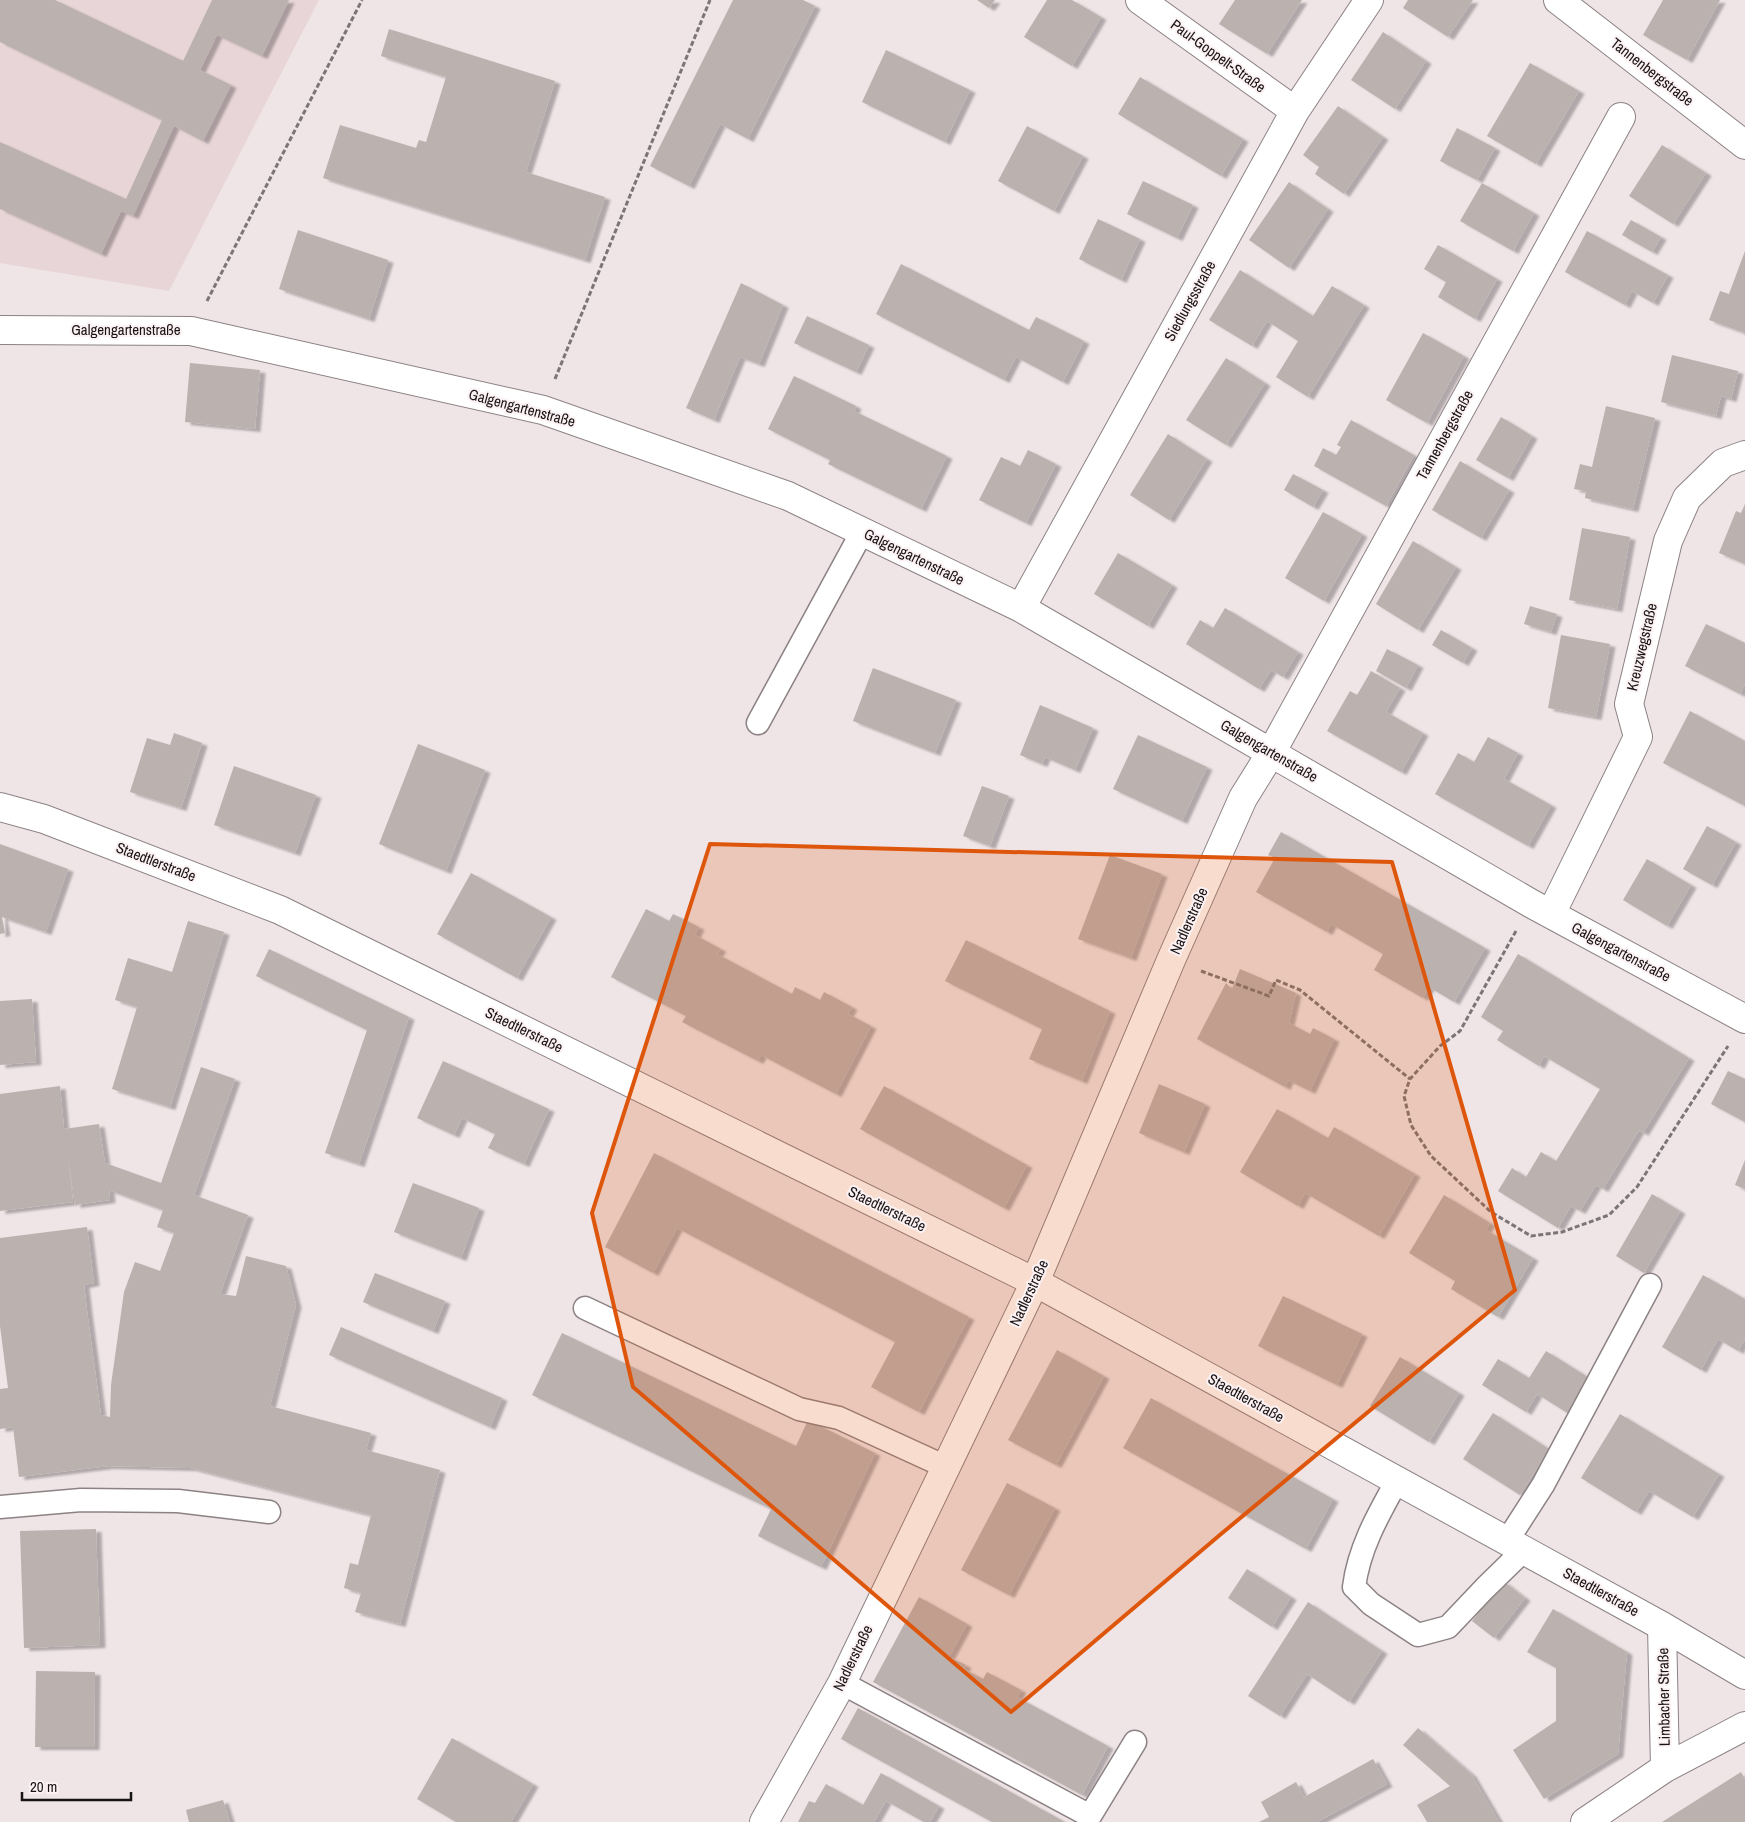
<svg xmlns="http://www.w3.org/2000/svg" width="1745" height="1822" font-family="'Archivo Narrow',sans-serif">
	<defs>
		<filter id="shadow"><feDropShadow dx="5.5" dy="3" stdDeviation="1" flood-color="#0004"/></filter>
	</defs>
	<rect width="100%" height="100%" fill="#efe4e6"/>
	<path fill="#e8d5d8" d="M0 0H319L169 291 0 263Z"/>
	<path fill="#bbb1ae" filter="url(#shadow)" d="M0 0H55L183 61 212 0H289L262 56 217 35 200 70 231 85 203 141 174 126 133 216 121 211 101 254 0 209V142L126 199 162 120 0 42Z
		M733 0H803L815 6 748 139 720 124 689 186 650 166Z
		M977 0H995L989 8Z
		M1047 0H1072L1101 17 1072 66 1024 37Z
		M1235 0H1302L1267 54 1219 24Z
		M1408 0H1473L1448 37 1403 8Z
		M1663 0H1720L1687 60 1643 35Z
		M389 29 555 81 526 172 605 197 585 260 323 178 340 125 416 148 419 140 426 142 446 77 381 56Z
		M1383 32 1426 61 1395 109 1351 80Z
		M886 50 970 90 945 142 862 102Z
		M1530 63 1579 91 1536 164 1487 136Z
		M1140 77 1243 139 1221 176 1118 114Z
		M1338 106 1383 137 1344 194 1315 174 1319 167 1303 155Z
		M1027 126 1083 156 1054 211 998 181Z
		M1457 128 1495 148 1477 180 1440 161Z
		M1662 145 1706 173 1673 224 1629 196Z
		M1143 181 1193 205 1177 238 1127 214Z
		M1289 182 1328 209 1289 268 1249 240Z
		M1482 183 1534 213 1513 251 1460 221Z
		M1098 219 1140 239 1121 280 1079 259Z
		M1631 220 1661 237 1652 252 1622 235Z
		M298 230 388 260 369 319 279 289Z
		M1587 231 1668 275 1653 303 1632 291 1625 305 1565 272Z
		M1438 245 1497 279 1475 319 1438 297 1446 282 1424 269Z
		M1745 251V333L1709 320 1720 291 1729 294Z
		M901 264 1029 330 1036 317 1084 341 1063 382 1016 357 1004 380 876 314Z
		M1240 270 1313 316 1332 286 1364 305 1308 397 1276 377 1298 341 1267 321 1252 346 1209 320Z
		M741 283 783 305 759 364 740 357 714 420 686 408Z
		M807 316 869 345 856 372 794 343Z
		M1423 333 1464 356 1427 423 1386 400Z
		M1672 355 1738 371 1731 399 1721 396 1716 416 1661 402Z
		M1226 358 1265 383 1226 445 1186 420Z
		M190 363 260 370 255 429 185 422Z
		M794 376 856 406 854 411 947 456 921 509 828 464 830 460 768 429Z
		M1606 406 1655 418 1633 509 1585 498 1586 491 1574 489 1580 464 1592 467Z
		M1501 417 1532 436 1508 478 1476 460Z
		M1351 420 1414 455 1386 506 1314 466 1323 448 1336 455 1341 447 1337 445Z
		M1168 434 1207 459 1169 520 1130 495Z
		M1028 450 1056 464 1026 523 979 500 1001 457 1020 466Z
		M1460 461 1509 490 1481 538 1432 510Z
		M1293 474 1323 490 1313 507 1284 490Z
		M1745 504V564L1719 553 1736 511 1741 513Z
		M1323 512 1362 534 1324 601 1285 578Z
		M1582 528 1630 537 1617 609 1569 600Z
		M1413 541 1456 567 1418 630 1376 604Z
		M1118 553 1172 585 1148 626 1094 594Z
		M1530 606 1557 614 1551 632 1524 624Z
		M1225 608 1298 652 1283 677 1271 670 1259 689 1186 644 1200 620 1213 628Z
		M1706 624 1745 643V684L1740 694 1685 666Z
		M1441 630 1472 648 1463 663 1432 645Z
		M1561 635 1610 644 1596 717 1548 708Z
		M1387 649 1418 665 1406 688 1376 671Z
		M873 668 956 700 935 753 853 721Z
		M1371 671 1400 688 1386 712 1423 733 1401 772 1327 731 1350 691 1357 695Z
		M1040 705 1093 728 1075 770 1045 757 1042 764 1020 755Z
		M1690 711 1745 741V801L1743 805 1663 763Z
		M174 733 202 743 181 808 130 792 147 738 170 745Z
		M1138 735 1207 767 1182 821 1113 789Z
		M1488 737 1518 753 1504 779 1551 805 1528 846 1435 794 1458 753 1474 762Z
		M418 744 485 770 446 871 379 844Z
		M234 766 316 795 295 853 214 825Z
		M982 786 1009 796 990 846 963 836Z
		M1707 826 1736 842 1712 885 1683 869Z
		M1281 832 1485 948 1454 1002 1429 987 1423 998 1374 970 1383 954 1331 924 1327 932 1256 892 1275 858 1268 855Z
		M0 844 68 869 46 932 2 917 5 933 0 934Z
		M1110 855 1162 874 1131 958 1078 939Z
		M1647 859 1691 885 1667 926 1623 900Z
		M471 873 551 917 517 978 437 934Z
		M646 909 669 921 673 914 699 927 695 935 721 949 717 954 792 994 795 987 820 1000 824 992 852 1007 848 1014 871 1026 836 1094 761 1055 758 1061 682 1022 686 1016 611 977Z
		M188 921 224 932 170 1107 112 1089 137 1007 115 1000 128 958 172 972Z
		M966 940 1110 1011 1082 1081 1029 1059 1042 1029 945 981Z
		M269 949 409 1017 359 1164 325 1153 367 1030 256 976Z
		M1518 954 1689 1058 1643 1133 1639 1130 1603 1189 1596 1185 1580 1211 1571 1206 1558 1228 1498 1191 1512 1168 1526 1177 1541 1152 1556 1161 1600 1089 1544 1056 1539 1066 1497 1040 1503 1031 1481 1017Z
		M1240 969 1296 993 1289 1023 1310 1034 1313 1028 1334 1039 1310 1091 1288 1080 1285 1087 1197 1039 1226 983 1232 989Z
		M32 999 36 1062 0 1065V1001Z
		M443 1061 549 1109 524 1164 488 1148 495 1134 462 1118 454 1135 417 1118Z
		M201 1067 235 1079 194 1195 248 1215 220 1294 236 1296 246 1256 286 1266 296 1305 270 1406 371 1433 366 1450 440 1470 400 1624 355 1612 361 1593 344 1588 350 1563 358 1565 371 1515 191 1468 108 1466 19 1477 13 1427 0 1429V1389L8 1388 0 1326V1238L87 1227 94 1283 84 1285 87 1311 101 1415 110 1417 111 1385 124 1292 135 1262 160 1271 174 1233 157 1227 163 1210 109 1190 110 1200 75 1205 68 1156 73 1202 0 1211V1094L60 1086 64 1129 99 1124 105 1163 161 1183Z
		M1728 1071 1745 1079V1122L1711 1104Z
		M1159 1084 1205 1104 1184 1152 1139 1133Z
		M884 1086 1027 1165 1004 1208 860 1129Z
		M1277 1109 1328 1138 1334 1127 1415 1174 1379 1236 1305 1193 1298 1206 1240 1172Z
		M654 1153 969 1317 919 1412 871 1387 895 1342 677 1228 653 1273 605 1247Z
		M1745 1160V1189L1735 1185Z
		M413 1183 479 1208 461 1258 394 1232Z
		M1652 1194 1680 1211 1644 1273 1616 1256Z
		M1444 1195 1490 1223 1486 1230 1533 1258 1498 1317 1451 1289 1455 1281 1409 1253Z
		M375 1273 445 1301 433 1331 363 1302Z
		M1703 1275 1745 1299V1339L1738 1351 1718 1339 1701 1370 1662 1347Z
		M1283 1296 1362 1334 1337 1385 1258 1346Z
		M341 1327 502 1398 490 1427 329 1355Z
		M562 1333 796 1446 808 1420 875 1453 821 1567 758 1536 771 1509 532 1395Z
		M1057 1350 1104 1376 1056 1465 1008 1440Z
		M1546 1351 1591 1379 1569 1414 1537 1394 1526 1412 1482 1385 1498 1359 1529 1378Z
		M1400 1357 1459 1393 1429 1442 1370 1406Z
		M1151 1398 1333 1499 1306 1549 1123 1448Z
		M1493 1413 1549 1449 1520 1495 1463 1459Z
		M1620 1414 1719 1474 1693 1517 1649 1491 1636 1512 1581 1478Z
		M1007 1483 1055 1508 1009 1595 961 1570Z
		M96 1529 100 1645 24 1648 20 1531Z
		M1247 1569 1291 1597 1272 1627 1228 1598Z
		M1503 1581 1525 1598 1494 1638 1472 1621Z
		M919 1597 967 1624 949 1657 966 1665 964 1669 983 1679 987 1672 1021 1690 1017 1697 1108 1746 1082 1795 873 1682Z
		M1308 1602 1382 1651 1349 1702 1307 1674 1280 1716 1248 1696Z
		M1553 1609 1627 1652 1618 1754 1544 1799 1513 1750 1556 1721V1668L1527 1652Z
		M36 1671 95 1672 94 1747H35Z
		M858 1708 1065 1822H992L841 1739Z
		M1418 1728 1471 1774 1499 1822H1427L1417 1805 1450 1786 1403 1745Z
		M452 1738 533 1784 511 1822H456L417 1799Z
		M1373 1759 1387 1784 1317 1822H1259L1269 1817 1261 1802 1296 1782 1304 1797Z
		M1741 1772 1745 1779V1822H1662Z
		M881 1773 939 1806 930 1822H924L886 1801 874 1822H798L809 1801 815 1803 826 1784 863 1805Z
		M223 1800 230 1822H189L186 1810Z"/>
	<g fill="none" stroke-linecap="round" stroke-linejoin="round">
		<g stroke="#8c8284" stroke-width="25">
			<path id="service" d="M758 723 862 532
				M585 1308 799 1409 839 1418 946 1467
				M1397 1481C1378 1515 1359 1548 1354 1587L1371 1604 1418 1635 1448 1627 1485 1588 1524 1550
				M0 1507 81 1500 178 1501 269 1512
				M1507 1541 1543 1485 1650 1285
				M842 1683 1090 1816 1135 1742"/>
		</g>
		<g stroke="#8c8284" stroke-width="30">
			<path id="minor" d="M1140 0 1295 111
				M1558 0 1745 145
				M0 330 191 331 543 410 788 496 1021 608 1532 904 1745 1019
				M1021 608 1295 111 1369 0
				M1551 914 1638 737 1629 704 1668 541 1687 498 1723 463 1745 455
				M764 1822 842 1683 1035 1282 1171 960 1243 798 1271 753 1621 117"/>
		</g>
		<g stroke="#8c8284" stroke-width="30">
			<path id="secondary" d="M0 807 44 819 280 910 1035 1282 1662 1626 1745 1675
				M1662 1626 1665 1768
				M1585 1822 1665 1768 1745 1726"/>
		</g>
		<path stroke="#7c7576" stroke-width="3" stroke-dasharray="5 2.5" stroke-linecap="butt" d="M207 301 362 0
			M555 379 710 0
			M1516 931 1460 1031 1440 1046 1410 1079 1404 1096 1411 1125 1431 1156 1491 1212 1531 1236 1562 1232 1609 1215 1637 1187 1728 1046
			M1201 971 1269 996 1276 980 1300 990 1410 1079"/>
		<use href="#service" stroke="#fff" stroke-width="22"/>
		<use href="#minor" stroke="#fff" stroke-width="28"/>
		<use href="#secondary" stroke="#fff" stroke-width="28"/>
	</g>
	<path fill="#de560c" fill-opacity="0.2" stroke="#de560c" stroke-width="4" stroke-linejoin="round" d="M710 844 1392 862 1515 1290 1221 1534 1011 1712 633 1387 592 1213Z"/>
	<g text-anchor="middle" stroke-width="4" stroke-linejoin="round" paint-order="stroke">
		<g font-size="15" fill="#181415" stroke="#fcf1f3">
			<text transform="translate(1218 56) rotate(36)" y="5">Paul-Goppelt-Straße</text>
			<text transform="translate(1652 72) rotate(38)" y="5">Tannenbergstraße</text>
			<text transform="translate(1190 301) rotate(-61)" y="5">Siedlungsstraße</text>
			<text x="126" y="335">Galgengartenstraße</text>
			<text transform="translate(522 408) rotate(15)" y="5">Galgengartenstraße</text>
			<text transform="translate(1445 435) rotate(-61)" y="5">Tannenbergstraße</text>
			<text transform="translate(914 557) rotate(26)" y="5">Galgengartenstraße</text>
			<text transform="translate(1642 647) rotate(-77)" y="5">Kreuzwegstraße</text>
			<text transform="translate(1269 751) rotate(30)" y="5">Galgengartenstraße</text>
			<text transform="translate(156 862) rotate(21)" y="5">Staedtlerstraße</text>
			<text transform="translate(1189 921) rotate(-66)" y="5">Nadlerstraße</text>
			<text transform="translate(1621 952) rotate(28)" y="5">Galgengartenstraße</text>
			<text transform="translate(524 1030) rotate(26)" y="5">Staedtlerstraße</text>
			<text transform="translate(887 1209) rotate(26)" y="5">Staedtlerstraße</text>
			<text transform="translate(1029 1293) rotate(-65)" y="5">Nadlerstraße</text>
			<text transform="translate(1246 1398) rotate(29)" y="5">Staedtlerstraße</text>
			<text transform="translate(1601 1592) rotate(29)" y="5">Staedtlerstraße</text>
			<text transform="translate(853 1658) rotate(-64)" y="5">Nadlerstraße</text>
			<text transform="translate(1664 1697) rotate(-91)" y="5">Limbacher Straße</text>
		</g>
	</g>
	<path d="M22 1792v8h109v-8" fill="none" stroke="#181415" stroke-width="2.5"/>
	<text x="30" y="1792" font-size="15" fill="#181415" stroke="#fcf1f3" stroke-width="4" paint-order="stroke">20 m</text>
</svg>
